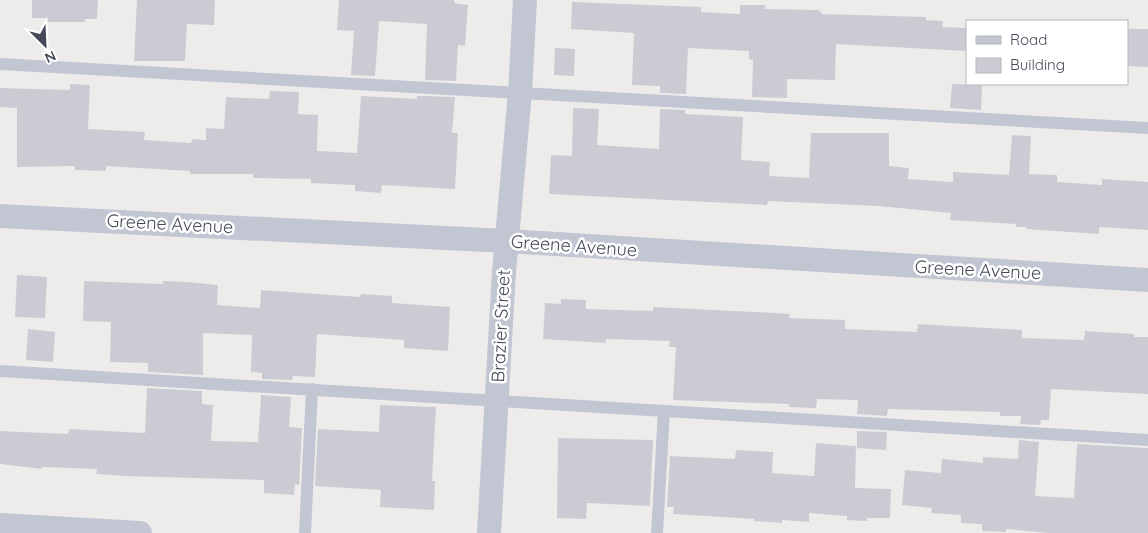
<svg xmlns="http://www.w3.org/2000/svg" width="1148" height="533" font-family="Quicksand,sans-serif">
	<rect width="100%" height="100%" fill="#eeeceb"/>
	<path fill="#cbccd3" d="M32 0H98L97 19H85V22H46L47 18H32Z
		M137 0H215L214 25 187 24 185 61H134Z
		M339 0H454V3L468 5 465 46 458 45 456 81 425 80 427 24 379 21 375 76 351 75 354 31 337 30Z
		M572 2 701 7V12L740 14V5H765V9L819 10 822 14 926 17V20L943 21 942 27 967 28V51L836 44 835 80 787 79V98L752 97 753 60 749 59V51L688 48 686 94 660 93V86L632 85 634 33 571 29Z
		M1128 29H1148V67L1127 66Z
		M555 48 575 49 574 76 554 75Z
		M70 84 90 85 88 129 145 132 144 140 191 143 192 139 206 140V128L224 129 226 97 269 99 270 91 299 92 298 114 318 115 317 151 357 153 361 96 417 99V96H424L455 97 452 133H458L455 189 382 185 381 193 355 191V185L311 183V179L253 178V174H190V171L106 166V171L75 170V166L17 167V108L0 107V88L70 90Z
		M952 84 982 85 981 110 950 108Z
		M573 108 599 109 597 145 659 149 660 109 685 110V114L743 117 741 160 770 162 769 176 809 178 811 133H889V166L909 168 908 179 953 182V172L1009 175 1012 135 1031 136 1029 174 1057 175V182L1102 185V179L1148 182V230L1099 227V234L1026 229V227H1016V224L950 220 951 213 878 206 768 201 767 205 549 194 551 155 572 156Z
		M17 275 47 277 45 318 15 317Z
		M84 281 163 284V281L187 282 218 285 217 305 260 308 261 290 360 297 361 294 392 296V303L450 307 448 351 404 348V340L317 334 315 377 293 376 292 380 262 379V373L251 372 252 335 203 333V375L148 372V363L110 362 111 322 83 321Z
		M561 299 586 300V309L653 311V307L775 313 790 314 789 318 845 320V329L917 332 918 324 1022 330V338L1084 340 1085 331 1134 334V337H1148V394L1051 389 1049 420H1041L1040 425 1020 424 1021 416H1000V412L888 409 887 416 857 414 858 400 817 399 816 408 789 407V404L673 400 676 347H669L670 341 606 339V343L543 339 545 303 561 304Z
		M28 329 55 332 53 362 26 360Z
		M147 388 202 391V404L213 405 211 441 258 442 261 395 291 397 289 427 302 428 299 485 295 484 294 495 264 493V480L125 476 96 474 97 469 42 467V469L0 464V431L68 434 69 429 145 433Z
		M380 405 436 407 432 481H435L434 510 380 507 381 490 315 486 318 429 379 432Z
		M857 431 887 432 886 450 857 448Z
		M558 438 653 440 650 506 587 503 586 519 557 518Z
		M1019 440 1039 442 1035 496 1074 498 1077 444 1148 448V533H1049L1006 529V532L982 531V524L961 523V515L931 513 932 508 902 505 905 470 941 473 942 459 983 463V457L1018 459Z
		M816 443 856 446 855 488 891 489 890 518H867V521L847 520V516L809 513V522L782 520V523L754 521V519L673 514 674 507H667L670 456 735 459 736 450 773 452 772 473 814 476Z"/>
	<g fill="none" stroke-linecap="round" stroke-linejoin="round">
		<path stroke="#c2c6d3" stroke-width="12" d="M0 64 1148 128
			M0 371 1148 440
			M305 533 312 389
			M657 533 664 411"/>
		<path stroke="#c2c6d3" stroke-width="24" d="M0 216 506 241 1148 280
			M0 525 140 533
			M489 533 504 272 520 92 525 0"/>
	</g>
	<g text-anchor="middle" stroke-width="5" stroke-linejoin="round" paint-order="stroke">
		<g font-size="18" fill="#454a58" stroke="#fff">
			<text transform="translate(170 224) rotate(3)" y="6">Greene Avenue</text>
			<text transform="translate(574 246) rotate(4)" y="6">Greene Avenue</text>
			<text transform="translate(978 270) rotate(3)" y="6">Greene Avenue</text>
			<text transform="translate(501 326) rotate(-87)" y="6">Brazier Street</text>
		</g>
	</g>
	<rect x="966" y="20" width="162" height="65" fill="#ffffff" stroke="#b5b7bc"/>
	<rect x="976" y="36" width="25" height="8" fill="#c2c6d3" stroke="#b5b7bc"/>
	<text x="1010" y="45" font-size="15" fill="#454a58">Road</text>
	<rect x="976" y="58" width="25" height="15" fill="#cbccd3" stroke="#b5b7bc"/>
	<text x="1010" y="70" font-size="15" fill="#454a58">Building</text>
	<g transform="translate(45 45) rotate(156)" stroke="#ffffff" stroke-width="4" paint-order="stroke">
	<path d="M0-4L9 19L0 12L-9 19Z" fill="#454a58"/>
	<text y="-8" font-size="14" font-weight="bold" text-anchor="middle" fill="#454a58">N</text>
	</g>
</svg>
